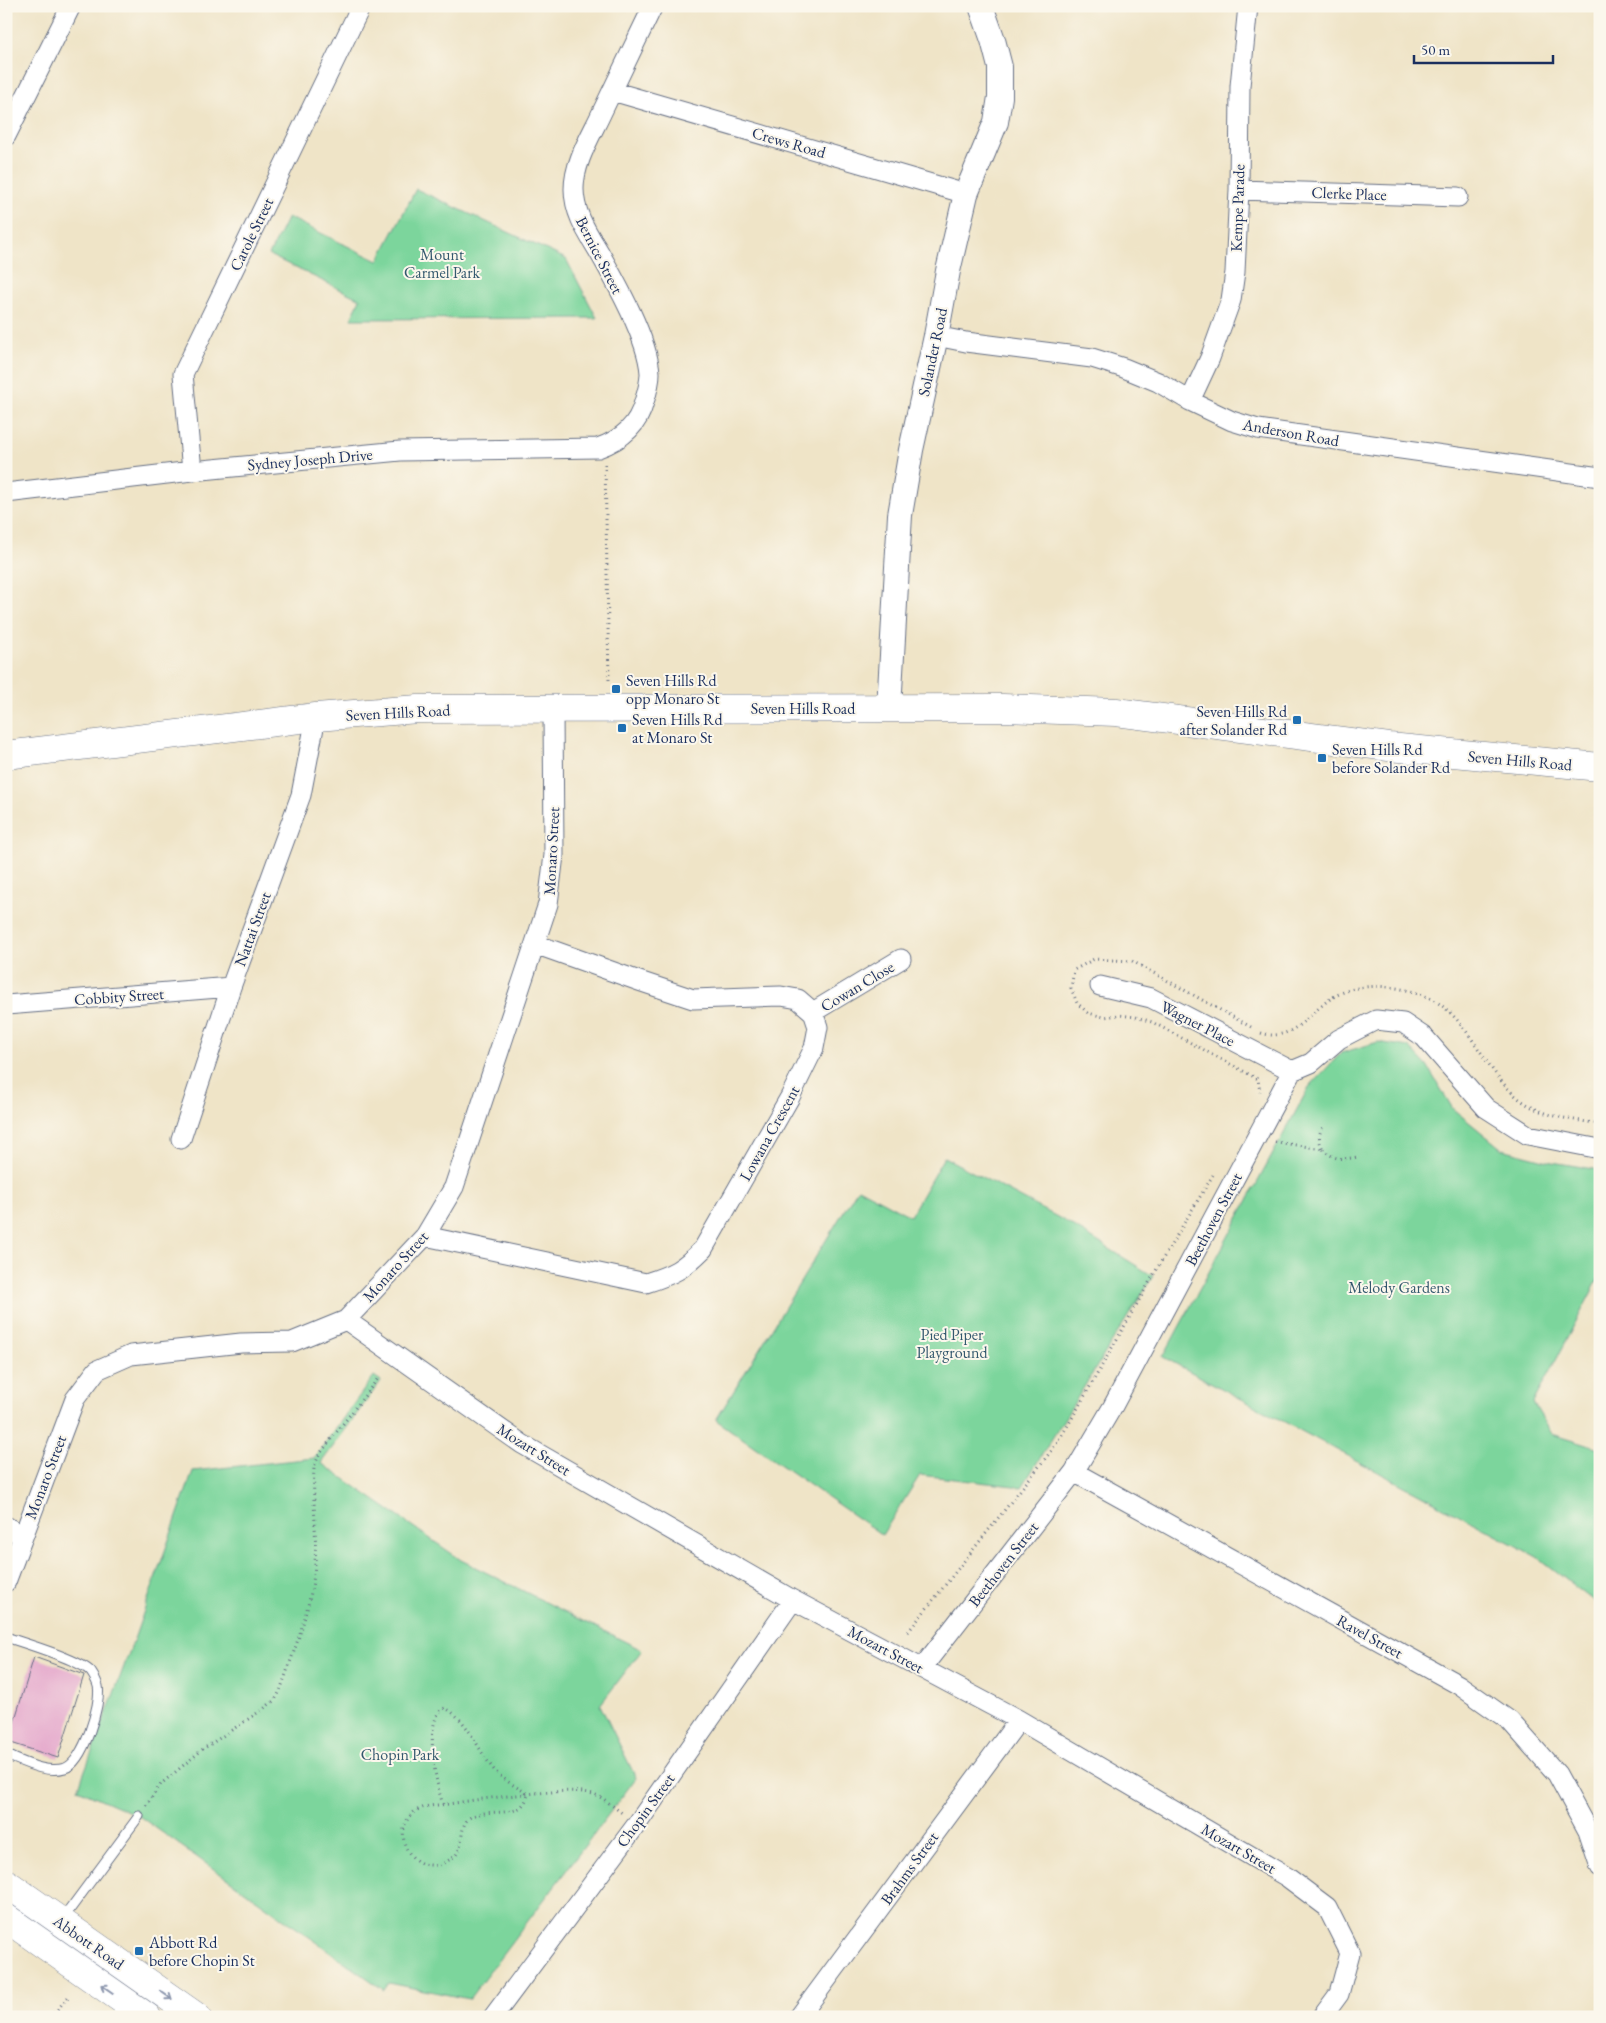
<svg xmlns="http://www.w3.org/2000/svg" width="1606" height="2023" font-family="'EB Garamond',serif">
	<rect width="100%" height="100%" fill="#fbf7ec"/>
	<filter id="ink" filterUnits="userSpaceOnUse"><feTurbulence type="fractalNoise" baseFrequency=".02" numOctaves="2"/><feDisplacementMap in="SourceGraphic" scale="10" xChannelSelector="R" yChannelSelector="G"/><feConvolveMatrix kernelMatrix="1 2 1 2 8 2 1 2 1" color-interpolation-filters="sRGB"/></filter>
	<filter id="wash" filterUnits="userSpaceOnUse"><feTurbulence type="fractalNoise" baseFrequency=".0096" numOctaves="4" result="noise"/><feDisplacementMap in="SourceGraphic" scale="20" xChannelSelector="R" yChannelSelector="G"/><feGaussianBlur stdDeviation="1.12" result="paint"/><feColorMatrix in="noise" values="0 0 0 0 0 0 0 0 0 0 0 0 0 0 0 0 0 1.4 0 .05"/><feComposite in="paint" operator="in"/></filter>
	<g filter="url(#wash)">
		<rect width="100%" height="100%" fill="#efe4c7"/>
		<path fill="#7bd59c" stroke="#4b827d" d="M416 189 566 259 597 318 351 319 360 299 269 255 288 217 378 261Z
			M1378 1042 1409 1047 1427 1066 1453 1109 1502 1149 1552 1162 1600 1170V1276L1533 1403 1552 1434 1600 1449V1606L1537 1557 1163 1357 1309 1087 1341 1053Z
			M944 1157 1063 1220 1153 1276 1022 1487 920 1475 882 1535 716 1420 858 1188 910 1216Z
			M374 1376 381 1381 321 1463 461 1560 642 1650 600 1705 636 1778 469 1999 389 1983 384 1990 139 1816 78 1789 132 1645 193 1471 314 1458Z"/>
		<g id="blocks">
			<path fill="#e6adce" d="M34 1657 84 1675 58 1758 8 1742Z"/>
		</g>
	</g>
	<g filter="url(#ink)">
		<use href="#blocks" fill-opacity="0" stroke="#656e83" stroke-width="1"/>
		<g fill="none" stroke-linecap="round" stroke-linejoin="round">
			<g stroke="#656e83" stroke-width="11">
				<path id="service" d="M6 1637C24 1643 81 1660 91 1672 93 1675 97 1682 98 1686 102 1703 83 1763 65 1768 46 1774 24 1762 6 1755
					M62 1920 139 1816"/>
			</g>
			<g stroke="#656e83" stroke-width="21">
				<path id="minor" d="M612 91 966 194
					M6 136 71 6
					M1239 190 1458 197
					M936 336 966 342 1092 358 1124 368 1158 382 1190 401 1232 421 1258 429 1600 477
					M1190 401 1210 358 1231 300 1235 272 1239 190 1240 86 1248 6
					M192 471 183 374 361 6
					M6 493 192 471 400 451 598 448C621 440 638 426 644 402 647 393 650 383 650 373 648 339 616 282 599 252 587 232 574 213 574 189 574 162 591 136 602 112 619 76 636 41 653 6
					M1100 986 1151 998 1292 1071
					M6 1005 231 987
					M813 1012 901 959
					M181 1139 231 987 301 795 316 717
					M425 1236 646 1283C674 1274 682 1270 703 1249L790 1097 814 1048 818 1027 813 1012 798 999 781 996 693 999 639 981 535 944
					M346 1320 522 1444 793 1600 1019 1720 1287 1877 1327 1907 1350 1953 1339 1994 1322 2017
					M1074 1472 1459 1685 1510 1721 1557 1774 1588 1831 1600 1867
					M6 1526 23 1537
					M6 1582 75 1399 97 1370 131 1355 241 1343 292 1342 346 1320 425 1236 454 1187 548 904 554 855 553 709
					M922 1668 1074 1472 1113 1406 1292 1071 1311 1063 1339 1039 1376 1020 1403 1023 1424 1037 1486 1108 1528 1135 1600 1149
					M493 2017 637 1824 793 1600
					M799 2017 1019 1720"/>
			</g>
			<g stroke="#656e83" stroke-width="26">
				<path id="tertiary" d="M889 708 900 515 911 450 936 336 948 271 966 194 996 122 1000 97V67L993 40 981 6"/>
			</g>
			<g stroke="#656e83" stroke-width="29">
				<path id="primary" d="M6 755 316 717 418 709 1003 708 1116 712 1389 747 1600 767
					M6 1883 197 2017
					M6 1918 147 2017"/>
			</g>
			<path stroke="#656e83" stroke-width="3" stroke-dasharray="1 4" stroke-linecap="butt" d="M605 464 609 681
				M1251 1027 1132 961 1094 959 1074 970 1071 988 1077 1003 1088 1013 1104 1017 1119 1015 1136 1017 1152 1022 1258 1079 1260 1092
				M1261 1033C1296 1044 1312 1006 1339 994 1362 983 1392 985 1417 993 1472 1009 1482 1079 1530 1106 1551 1118 1576 1120 1600 1124
				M1275 1142 1323 1149C1318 1140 1318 1132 1325 1125
				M1323 1149C1334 1160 1342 1160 1357 1157
				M908 1632 1052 1450 1067 1427 1162 1260 1213 1175
				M443 1804C436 1786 422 1717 445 1708 470 1721 477 1751 496 1772 505 1781 517 1787 528 1794 522 1822 491 1806 471 1817 458 1824 465 1846 455 1856 450 1860 444 1863 438 1866 433 1865 427 1865 423 1864 398 1854 396 1817 422 1808 430 1805 440 1805 449 1804 478 1799 507 1796 536 1793 555 1792 575 1789 593 1794 603 1797 614 1807 622 1813
				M146 1806 161 1784 203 1749 262 1710 275 1700 280 1691C292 1656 307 1619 313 1581 319 1544 312 1505 314 1467L319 1455 379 1377
				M51 2017 69 1996"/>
			<use href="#service" stroke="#fff" stroke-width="9"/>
			<use href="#minor" stroke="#fff" stroke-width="19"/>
			<use href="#tertiary" stroke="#fff" stroke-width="24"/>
			<use href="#primary" stroke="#fff" stroke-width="28"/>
		</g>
		<defs><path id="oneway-shaft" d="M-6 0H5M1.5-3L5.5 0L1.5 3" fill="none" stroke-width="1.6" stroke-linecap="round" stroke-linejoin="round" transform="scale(1.25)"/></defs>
		<g stroke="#8d97ae">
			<use href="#oneway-shaft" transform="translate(107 1989) rotate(-145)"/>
			<use href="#oneway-shaft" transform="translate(166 1995) rotate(35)"/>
		</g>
	</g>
	<g fill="#1f6fb2" stroke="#fbf7ec" stroke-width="2">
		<rect x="611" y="684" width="10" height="10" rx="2.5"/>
		<rect x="1292" y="715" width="10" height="10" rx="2.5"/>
		<rect x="617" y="723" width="10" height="10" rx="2.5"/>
		<rect x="1317" y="753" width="10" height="10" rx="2.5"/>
		<rect x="134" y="1946" width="10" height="10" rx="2.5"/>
	</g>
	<g text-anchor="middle" stroke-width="4" stroke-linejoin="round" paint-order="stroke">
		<g font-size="16" fill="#1b2f5e" stroke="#fbf7ec">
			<text transform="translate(789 142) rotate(16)" y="6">Crews Road</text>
			<text transform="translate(1349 193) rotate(2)" y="6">Clerke Place</text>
			<text transform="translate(1237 208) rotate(-88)" y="6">Kempe Parade</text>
			<text transform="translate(251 234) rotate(-64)" y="6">Carole Street</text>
			<text transform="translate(600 255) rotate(63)" y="6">Bernice Street</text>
			<text transform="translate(932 352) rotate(-78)" y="6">Solander Road</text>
			<text transform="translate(1291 432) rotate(10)" y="6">Anderson Road</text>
			<text transform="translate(310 459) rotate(-5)" y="6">Sydney Joseph Drive</text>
			<text x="803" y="714">Seven Hills Road</text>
			<text transform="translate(398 712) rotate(-3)" y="6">Seven Hills Road</text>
			<text transform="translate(1520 760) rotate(5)" y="6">Seven Hills Road</text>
			<text transform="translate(551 851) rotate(-87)" y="6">Monaro Street</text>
			<text transform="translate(252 929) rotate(-70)" y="6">Nattai Street</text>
			<text transform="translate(857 986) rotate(-31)" y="6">Cowan Close</text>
			<text transform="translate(119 996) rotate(-4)" y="6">Cobbity Street</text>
			<text transform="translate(1198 1023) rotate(27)" y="6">Wagner Place</text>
			<text transform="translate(769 1133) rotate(-61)" y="6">Lowana Crescent</text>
			<text transform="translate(1213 1219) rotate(-62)" y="6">Beethoven Street</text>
			<text transform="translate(395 1266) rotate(-48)" y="6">Monaro Street</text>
			<text transform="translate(534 1449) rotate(32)" y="6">Mozart Street</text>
			<text transform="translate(45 1477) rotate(-69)" y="6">Monaro Street</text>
			<text transform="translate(1003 1564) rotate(-52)" y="6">Beethoven Street</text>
			<text transform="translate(1370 1636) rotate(29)" y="6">Ravel Street</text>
			<text transform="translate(886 1649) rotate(28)" y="6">Mozart Street</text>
			<text transform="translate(645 1810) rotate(-54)" y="6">Chopin Street</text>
			<text transform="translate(1239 1848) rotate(30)" y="6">Mozart Street</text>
			<text transform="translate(909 1868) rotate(-54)" y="6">Brahms Street</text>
			<text transform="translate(89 1942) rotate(35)" y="6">Abbott Road</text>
		</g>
		<g font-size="16" fill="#33586e" stroke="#fbf7ec">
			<text x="442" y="260">Mount<tspan x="442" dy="18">Carmel Park</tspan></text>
			<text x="1399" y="1293">Melody Gardens</text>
			<text x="952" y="1340">Pied Piper<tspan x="952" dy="18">Playground</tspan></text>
			<text x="400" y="1760">Chopin Park</text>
		</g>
		<g font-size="16" fill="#1b2f5e" stroke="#fbf7ec" text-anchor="start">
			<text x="626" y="686">Seven Hills Rd<tspan x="626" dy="18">opp Monaro St</tspan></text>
			<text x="1287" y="717" text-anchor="end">Seven Hills Rd<tspan x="1287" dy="18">after Solander Rd</tspan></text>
			<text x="632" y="725">Seven Hills Rd<tspan x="632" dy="18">at Monaro St</tspan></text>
			<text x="1332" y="755">Seven Hills Rd<tspan x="1332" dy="18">before Solander Rd</tspan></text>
			<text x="149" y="1948">Abbott Rd<tspan x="149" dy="18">before Chopin St</tspan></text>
		</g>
	</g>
	<rect width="1606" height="2023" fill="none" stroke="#fbf7ec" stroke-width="25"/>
	<path d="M1414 55v8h139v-8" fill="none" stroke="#1b2f5e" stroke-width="2.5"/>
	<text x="1421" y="55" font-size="15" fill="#1b2f5e" stroke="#fbf7ec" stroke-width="4" paint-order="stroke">50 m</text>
</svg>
